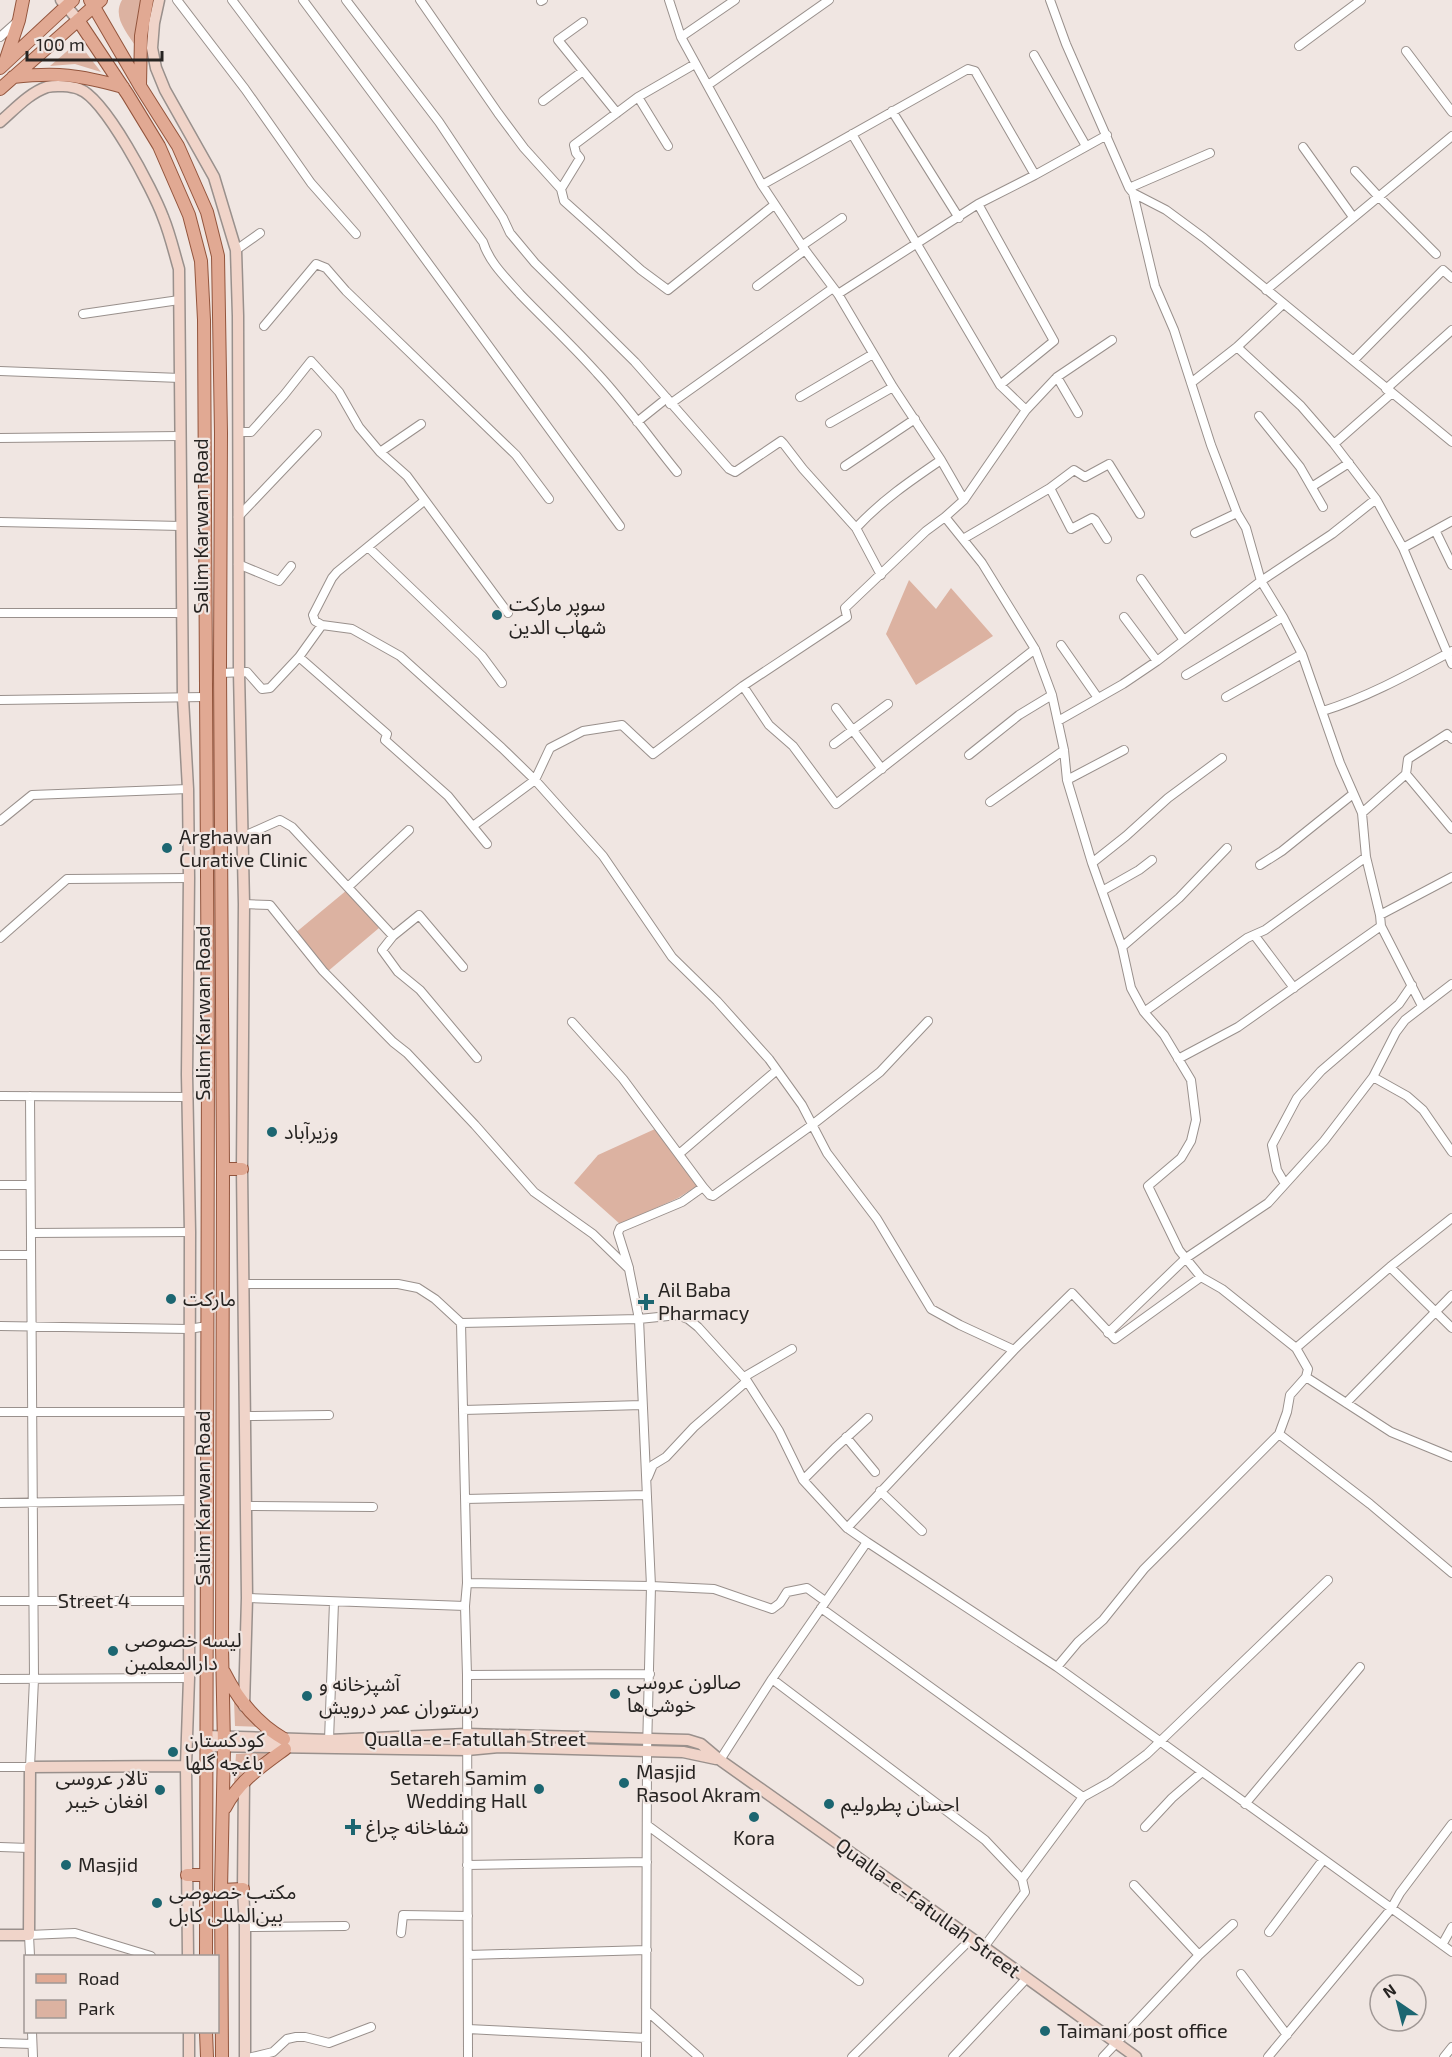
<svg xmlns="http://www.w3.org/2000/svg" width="1452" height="2057" font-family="'Exo 2','Noto Sans Arabic',sans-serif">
	<rect width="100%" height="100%" fill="#f0e6e2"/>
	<path fill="#dcb2a1" d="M122 0H142L136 47C127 32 112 17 122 0Z
		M73 46H81L101 72 75 64 50 66Z
		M909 580 936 609 951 588 993 636 916 685 886 634Z
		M347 890 379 928 327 972 294 934Z
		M655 1129 700 1184 678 1198 620 1224 574 1183 598 1155Z
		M234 1701 245 1715 260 1727 235 1726Z
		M270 1752 248 1770 234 1786 236 1754Z"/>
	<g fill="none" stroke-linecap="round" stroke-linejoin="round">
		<g stroke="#99908c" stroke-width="10">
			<path id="street" d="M177 0 245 89 311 183 356 234
				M232 0 382 200 620 526
				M303 0 483 242C489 262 506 278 520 294 545 320 572 345 597 373 626 404 650 439 677 472
				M346 0 439 122 503 218 510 233 535 263 635 362 729 469 735 472 781 441 783 443 803 469 856 528 881 575
				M420 0 498 113 524 148 561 189 564 201 641 270 668 290 774 205
				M669 0 681 37 762 185 805 250 838 294 893 387 941 460 964 500
				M1050 0 1066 44 1129 188 1133 193 1155 286 1174 330 1211 445 1237 513 1246 528 1261 581 1283 617 1302 654 1340 763 1362 813 1366 857 1380 915 1381 926 1422 1006
				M541 1 543 0
				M583 22 558 40 617 113
				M0 37 18 21
				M681 37 735 0
				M1299 46 1361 0
				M1406 51 1452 112
				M1034 55 1086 146
				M708 85 829 0
				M638 97 668 146
				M543 101 583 71
				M892 111 959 218
				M852 134 1000 385 1026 410
				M1303 147 1353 217
				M1355 171 1378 196 1436 254
				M762 185 968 69 975 71 1035 175
				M1129 188 1210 153
				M561 189 580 158 576 153 574 145 638 97 695 64
				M1133 193 1166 210 1204 238 1452 442
				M978 204 1054 341 1000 385
				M803 245 842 218
				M236 250 260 233
				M757 286 805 250
				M1266 290 1452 136
				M838 294 978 204 1035 175 1107 135
				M83 314 179 300
				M264 326 316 264 326 268 346 291 516 455 549 499
				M1112 340 1057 377 1026 410 964 500 945 517 982 563 1035 649 1052 695 1064 750 1067 780 1092 863 1122 947 1131 988 1144 1012 1164 1035 1191 1080 1196 1120 1191 1141 1181 1158 1148 1186 1179 1250 1201 1277 1222 1289 1296 1348 1308 1369 1306 1377 1391 1432 1452 1457
				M1237 347 1301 406 1334 444 1376 499 1403 548 1452 664
				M1354 360 1443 270 1452 278
				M0 371 180 378
				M1057 377 1078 413
				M1191 383 1237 347 1283 304
				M1386 389 1452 330
				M800 397 873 354
				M670 404 833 288
				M1259 416 1300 467 1323 507
				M637 422 667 398
				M830 423 893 387
				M238 432H251L284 395 311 361 339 392 359 427 380 452 407 476 508 613
				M0 438 180 436
				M1334 444 1392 393
				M380 452 421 424
				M845 466 915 419
				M1313 486 1349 463
				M1050 488 1071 529 1092 518 1095 520 1107 539
				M238 517 317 434
				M0 522 181 526
				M856 528C881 501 910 481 941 460
				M1436 532 1452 565
				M1195 533 1237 513
				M963 539 1050 488 1074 470 1085 477 1109 464 1140 514
				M369 548 482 656 502 683
				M1403 548 1452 521
				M238 564 279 581 291 566
				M1141 579 1183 639
				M0 613H182
				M1124 617 1157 661
				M322 625 315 621 313 615 332 578 337 572 424 501
				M1061 645 1098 698
				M299 657 387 734 385 740 448 796 487 844
				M220 673 247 672 262 689 270 688 299 657 322 625 352 629 400 656 502 748 535 780 603 856 672 957 717 1001 769 1059 802 1105 827 1153 877 1219 931 1309 960 1325 1014 1350 1072 1293 1115 1339 1201 1277
				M1186 675 1283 617
				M743 686 769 725 793 746 836 804 1035 649
				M1226 697 1302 654
				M0 700 205 697
				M836 708 882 769
				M1323 711C1368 697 1411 673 1452 651
				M1058 721 1123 684 1157 661 1261 581 1332 534 1376 499
				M834 744 888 704
				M969 755 1019 715 1052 695
				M1406 774 1452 829
				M1067 780 1124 750
				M990 802 1064 750
				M1362 813 1406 774 1408 759 1447 734 1452 739
				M0 821 32 795 188 789
				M473 826 535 780 550 748 583 731 622 725 653 754 743 686 847 617 845 608 926 531 945 517
				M242 837 280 820 292 827 393 936 382 950 398 972 420 990 477 1058
				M1092 863 1126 836 1168 798 1222 758
				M1260 865 1282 851 1353 794
				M348 887 409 830
				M1102 891 1139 870 1152 860
				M244 904 270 905 323 971 393 1042 407 1053 475 1125 534 1192 593 1234 629 1269 639 1319 651 1586 647 1751 646 2057
				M1380 915 1452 877
				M393 936 419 915 463 967
				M1255 936 1294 988
				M0 938 67 879 189 878
				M1122 947 1179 898 1227 848
				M1144 1012 1247 938 1265 930 1366 857
				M572 1022 623 1079 703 1187 710 1195 713 1196 812 1125 880 1072 928 1021
				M1178 1059 1238 1027 1381 926
				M1373 1077 1407 1096 1423 1110 1452 1152
				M0 1096 187 1097
				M679 1154 777 1070
				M1285 1184 1277 1170 1272 1145 1297 1098 1321 1071 1399 1004 1412 985
				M0 1185H30
				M31 1233 190 1232
				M0 1255H31
				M1390 1267 1452 1328
				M629 1268 618 1233 620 1228 682 1202 703 1187
				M244 1284H398L418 1288 435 1299 461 1323 639 1319 678 1315 688 1319 698 1327 747 1381 779 1431 803 1480 847 1528
				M461 1323 467 1583 465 1606 467 1675 468 2057
				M0 1326 189 1329 207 1326
				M1108 1333 1186 1258 1268 1203 1324 1141 1360 1094 1373 1077 1396 1032 1405 1020 1452 984
				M1296 1348 1390 1267 1452 1218
				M744 1377 792 1349
				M1306 1377 1290 1395 1287 1412 1279 1434 1370 1504 1452 1573
				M1346 1403 1452 1295
				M463 1410 642 1405
				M0 1412H189
				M246 1416 329 1415
				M846 1437 875 1472
				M648 1477 653 1465 666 1457 694 1427 747 1381
				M803 1480 835 1448 868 1418
				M880 1491 922 1531
				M465 1499 647 1495
				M0 1503 189 1500
				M246 1506 373 1507
				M867 1542 847 1528 1014 1350
				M467 1583 651 1586 714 1589 772 1609 780 1603 787 1592 807 1588 825 1601
				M247 1598 465 1606
				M0 1601H189
				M821 1608 1083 1797
				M1057 1667 1078 1642 1103 1620 1144 1569 1279 1434
				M467 1675 650 1674
				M0 1679 189 1678
				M772 1679 985 1840 1022 1879 1025 1892 984 1947
				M329 1740 334 1602
				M720 1760 772 1679 867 1542 1057 1667 1452 1952
				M0 1767H30L34 1679 30 1096
				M1245 1804 1360 1667
				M647 1825 859 1981
				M1145 1827 1172 1798 1202 1772
				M0 1847 29 1848
				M467 1865 647 1862
				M1022 1879 1083 1797 1110 1782 1147 1754 1328 1580
				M1134 1885 1199 1955
				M245 1927 345 1926
				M1269 1932 1323 1860
				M401 1933 403 1915 468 1916
				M1442 1945 1452 1927
				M468 1955 647 1950
				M30 1956 29 1935 75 1933 151 1956
				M1241 1974 1287 2035
				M647 2011 699 2057
				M468 2029 646 2038
				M32 2032 33 2057
				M0 2043 32 2044
				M252 2057 273 2052 287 2039 296 2037H305L329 2043 371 2027
				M852 2057 971 1939
				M953 2057 1026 1979
				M1103 2057 1199 1955 1233 1924
				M1268 2057 1391 1909 1400 1893 1452 1824
				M1444 2057 1452 2047"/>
		</g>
		<g stroke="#99908c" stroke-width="13">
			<path id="secondary" d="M61 0 78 20
				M159 0 154 23 152 48 156 68 165 90 214 177 236 250 238 316 239 672 244 904 242 1169 247 1598 244 1706
				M0 122C14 110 29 93 47 87 56 85 71 86 79 89 105 98 153 190 163 217 170 234 174 252 179 269L183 698 188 789 189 878 187 1075 190 1232 189 1678 186 1766 188 1956
				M206 1736 329 1740 467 1734 688 1740 701 1744 720 1760 984 1947 1136 2057
				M206 1746 467 1750 499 1747 683 1752 716 1759
				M244 1781 243 1889 245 1927V2057
				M0 1935H29L30 1767 186 1766
				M189 2032V2057"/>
		</g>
		<g stroke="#93553d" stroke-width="14">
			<path id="primary" d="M90 0 140 86 178 146 207 212 218 256 221 433 220 668 223 1169 222 1647 224 1746 221 1890 222 2057
				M78 20 128 95 159 146 189 215 201 261 204 320 208 1056 206 1956
				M5 62 19 20 23 0
				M0 68 73 0
				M13 77C58 72 79 75 123 87
				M140 85 141 36 147 0
				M0 89 101 0
				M223 1169H242
				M224 1672C238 1700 256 1723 284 1739
				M225 1808C239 1781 262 1766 285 1749
				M187 1875H206
				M221 1890 243 1889
				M206 2032 207 2057"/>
		</g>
		<use href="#street" stroke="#fff" stroke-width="8"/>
		<use href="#secondary" stroke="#f0d4c9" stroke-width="10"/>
		<use href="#primary" stroke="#e1a993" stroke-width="12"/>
	</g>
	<g fill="#1c6671" stroke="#f0e6e2" stroke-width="2">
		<circle cx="497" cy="615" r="6"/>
		<circle cx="167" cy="848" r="6"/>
		<circle cx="272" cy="1132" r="6"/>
		<circle cx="171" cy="1299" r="6"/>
		<path d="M643 1293h6v6h6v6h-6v6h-6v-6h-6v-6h6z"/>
		<circle cx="113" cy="1651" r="6"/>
		<circle cx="615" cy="1694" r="6"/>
		<circle cx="307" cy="1696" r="6"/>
		<circle cx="173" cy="1752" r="6"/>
		<circle cx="624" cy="1783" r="6"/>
		<circle cx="539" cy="1789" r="6"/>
		<circle cx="160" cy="1790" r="6"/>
		<circle cx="829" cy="1804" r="6"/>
		<circle cx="754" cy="1817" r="6"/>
		<path d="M350 1818h6v6h6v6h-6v6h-6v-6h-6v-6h6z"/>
		<circle cx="66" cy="1865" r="6"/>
		<circle cx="157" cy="1903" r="6"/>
		<circle cx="1045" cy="2031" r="6"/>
	</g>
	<g text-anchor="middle" stroke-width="4.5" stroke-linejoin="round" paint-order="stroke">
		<g font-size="20" fill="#272422" stroke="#f0e6e2">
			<text transform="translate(201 526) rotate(-90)" y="7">Salim Karwan Road</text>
			<text transform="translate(203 1013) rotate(-90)" y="7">Salim Karwan Road</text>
			<text transform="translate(203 1498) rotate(-90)" y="7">Salim Karwan Road</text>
			<text x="94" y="1608">Street 4</text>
			<text x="475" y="1746">Qualla-e-Fatullah Street</text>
			<text transform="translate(928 1908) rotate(36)" y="7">Qualla-e-Fatullah Street</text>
		</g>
		<g font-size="20" fill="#272422" stroke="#f0e6e2" text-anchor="start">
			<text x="509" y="611">سوپر مارکت<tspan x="509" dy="23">شهاب الدین</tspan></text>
			<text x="179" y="844">Arghawan<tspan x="179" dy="23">Curative Clinic</tspan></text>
			<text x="284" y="1139">وزیرآباد</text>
			<text x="658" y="1297">Ail Baba<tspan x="658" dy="23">Pharmacy</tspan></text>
			<text x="183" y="1306">مارکت</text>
			<text x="125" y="1647">لیسه خصوصی<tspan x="125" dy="23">دارالمعلمین</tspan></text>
			<text x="627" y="1689">صالون عروسی<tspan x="627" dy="23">خوشی‌ها</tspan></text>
			<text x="319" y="1691">آشپزخانه و<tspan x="319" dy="23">رستوران عمر درویش</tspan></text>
			<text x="185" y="1747">کودکستان<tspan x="185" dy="23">باغچه گلها</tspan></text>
			<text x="636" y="1779">Masjid<tspan x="636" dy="23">Rasool Akram</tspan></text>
			<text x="148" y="1785" text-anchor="end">تالار عروسی<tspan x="148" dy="23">افغان خیبر</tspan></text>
			<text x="527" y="1785" text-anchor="end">Setareh Samim<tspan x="527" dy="23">Wedding Hall</tspan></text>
			<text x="841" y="1811">احسان پطرولیم</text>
			<text x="366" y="1834">شفاخانه چراغ</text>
			<text x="754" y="1845" text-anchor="middle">Kora</text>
			<text x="78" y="1872">Masjid</text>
			<text x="169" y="1899">مکتب خصوصی<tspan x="169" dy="23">بین‌المللی کابل</tspan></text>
			<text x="1057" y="2038">Taimani post office</text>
		</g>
	</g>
	<rect x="24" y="1955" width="195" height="78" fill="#f0e6e2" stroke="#a09895" stroke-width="1.5"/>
	<rect x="36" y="1974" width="30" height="9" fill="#e1a993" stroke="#a09895" stroke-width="1.5"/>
	<text x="78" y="1985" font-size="18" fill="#272422">Road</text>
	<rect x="36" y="2000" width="30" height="18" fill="#dcb2a1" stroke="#a09895" stroke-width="1.5"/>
	<text x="78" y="2015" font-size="18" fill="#272422">Park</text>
	<g transform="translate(1398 2003) rotate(325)"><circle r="28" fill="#f0e6e2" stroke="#a09895" stroke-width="1.5"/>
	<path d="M0-4.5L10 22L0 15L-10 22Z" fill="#1c6671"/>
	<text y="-9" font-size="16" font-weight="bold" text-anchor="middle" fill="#272422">N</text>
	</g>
	<path d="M27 51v9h135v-9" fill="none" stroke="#272422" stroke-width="3"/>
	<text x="36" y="51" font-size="18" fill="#272422" stroke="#f0e6e2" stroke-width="4.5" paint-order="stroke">100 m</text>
</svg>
